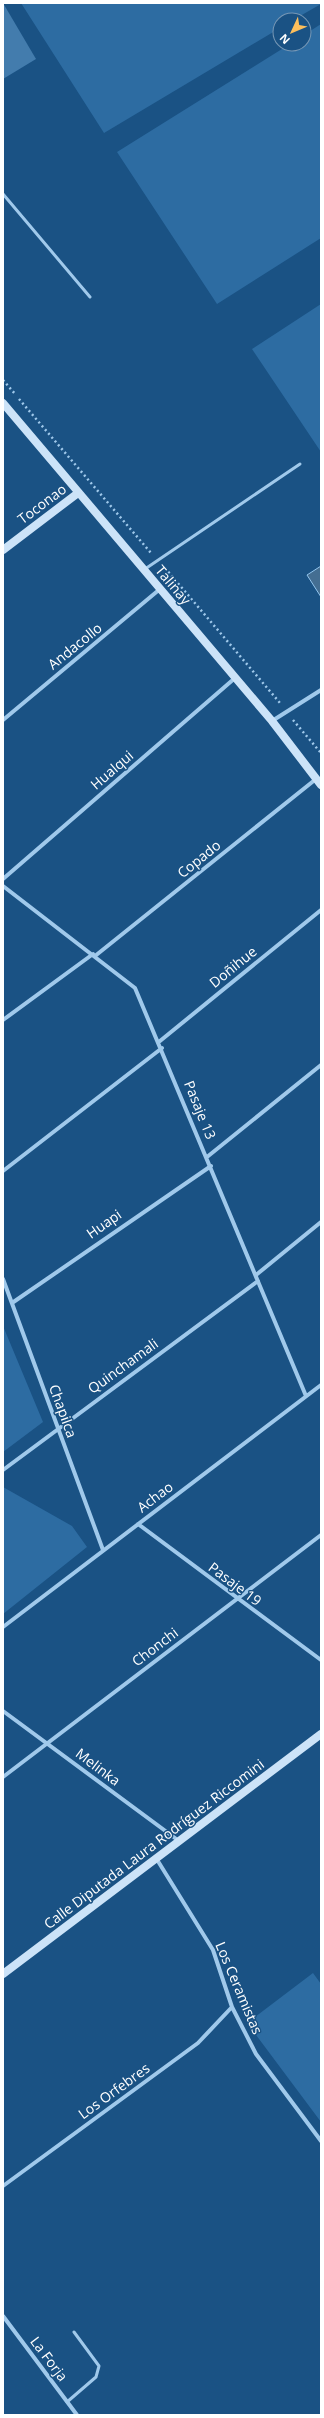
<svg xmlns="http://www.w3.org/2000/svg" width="324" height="2418" font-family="'Open Sans',sans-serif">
	<rect width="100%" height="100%" fill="#1a5284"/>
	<path fill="#2d6ca2" d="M21 3H321V4L293 20H280V28L104 133Z
		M321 24V238L217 304 117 152 290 44H304V35Z
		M321 304V452L252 349Z
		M3 1326 43 1422 3 1452Z
		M3 1487 72 1526 87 1547 3 1614Z
		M313 1973 321 1984V2122L247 2023Z"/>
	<path fill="#446e92" stroke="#93c5ed" d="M321 566V597L307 575Z"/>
	<path fill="#437cad" d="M3 3 36 59 3 79Z"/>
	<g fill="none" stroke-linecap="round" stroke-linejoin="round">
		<path stroke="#a0c9eb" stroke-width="2.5" stroke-dasharray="2 3" stroke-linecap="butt" d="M3 380 16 395
			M19 399 151 553
			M165 568 280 703
			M293 720 321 753"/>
		<path stroke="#a0c9eb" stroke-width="3" d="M3 194 90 297
			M145 569 300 464
			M67 2402 96 2377 99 2366 74 2332"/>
		<path stroke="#a0c9eb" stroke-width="4" d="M3 720 160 589
			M272 721 321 690
			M3 879 235 678
			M3 886 135 988 306 1396
			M95 956 316 779
			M3 1020 93 954
			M160 1041 321 910
			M207 1157 321 1065
			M3 1171 162 1048
			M256 1275 321 1222
			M3 1279 103 1550
			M12 1303 211 1166
			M3 1470 258 1281
			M138 1524 321 1660
			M3 1627 321 1385
			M3 1711 179 1841
			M3 1777 321 1535
			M156 1858 213 1950 232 2007 256 2054 321 2141
			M3 2186 198 2043 232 2007
			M3 2316 77 2415"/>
		<path stroke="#cce3f8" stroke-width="8" d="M3 403 272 721 321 785
			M3 550 78 493
			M3 1974 321 1734"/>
	</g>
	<g text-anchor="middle" stroke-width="3" stroke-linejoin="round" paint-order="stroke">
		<g font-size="14" fill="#fff" stroke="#1a5284">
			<text transform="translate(42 504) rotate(-37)" y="5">Toconao</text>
			<text transform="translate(173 585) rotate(50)" y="5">Talinay</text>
			<text transform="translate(75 646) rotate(-39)" y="5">Andacollo</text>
			<text transform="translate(112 770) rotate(-41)" y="5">Hualqui</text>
			<text transform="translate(199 859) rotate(-39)" y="5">Copado</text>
			<text transform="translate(233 967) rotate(-39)" y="5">Doñihue</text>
			<text transform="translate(200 1110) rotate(68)" y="5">Pasaje 13</text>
			<text transform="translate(104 1224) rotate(-35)" y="5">Huapi</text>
			<text transform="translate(123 1366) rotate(-36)" y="5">Quinchamali</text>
			<text transform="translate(63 1411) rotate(70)" y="5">Chapilca</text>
			<text transform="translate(155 1497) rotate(-37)" y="5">Achao</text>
			<text transform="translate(235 1584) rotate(37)" y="5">Pasaje 19</text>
			<text transform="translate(155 1647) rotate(-37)" y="5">Chonchi</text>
			<text transform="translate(98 1767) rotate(37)" y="5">Melinka</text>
			<text transform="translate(154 1844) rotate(-37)" y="5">Calle Diputada Laura Rodríguez Riccomini</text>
			<text transform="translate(239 1988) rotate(67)" y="5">Los Ceramistas</text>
			<text transform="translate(114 2091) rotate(-36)" y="5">Los Orfebres</text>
			<text transform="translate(49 2359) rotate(53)" y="5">La Forja</text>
		</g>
	</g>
	<rect width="324" height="2418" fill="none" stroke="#ffffff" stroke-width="8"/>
	<g transform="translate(292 32) rotate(226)"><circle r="19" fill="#1a5284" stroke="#7697b5"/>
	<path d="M0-3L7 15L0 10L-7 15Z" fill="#fdbf5c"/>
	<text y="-6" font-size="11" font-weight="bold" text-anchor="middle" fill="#ffffff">N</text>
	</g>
</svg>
